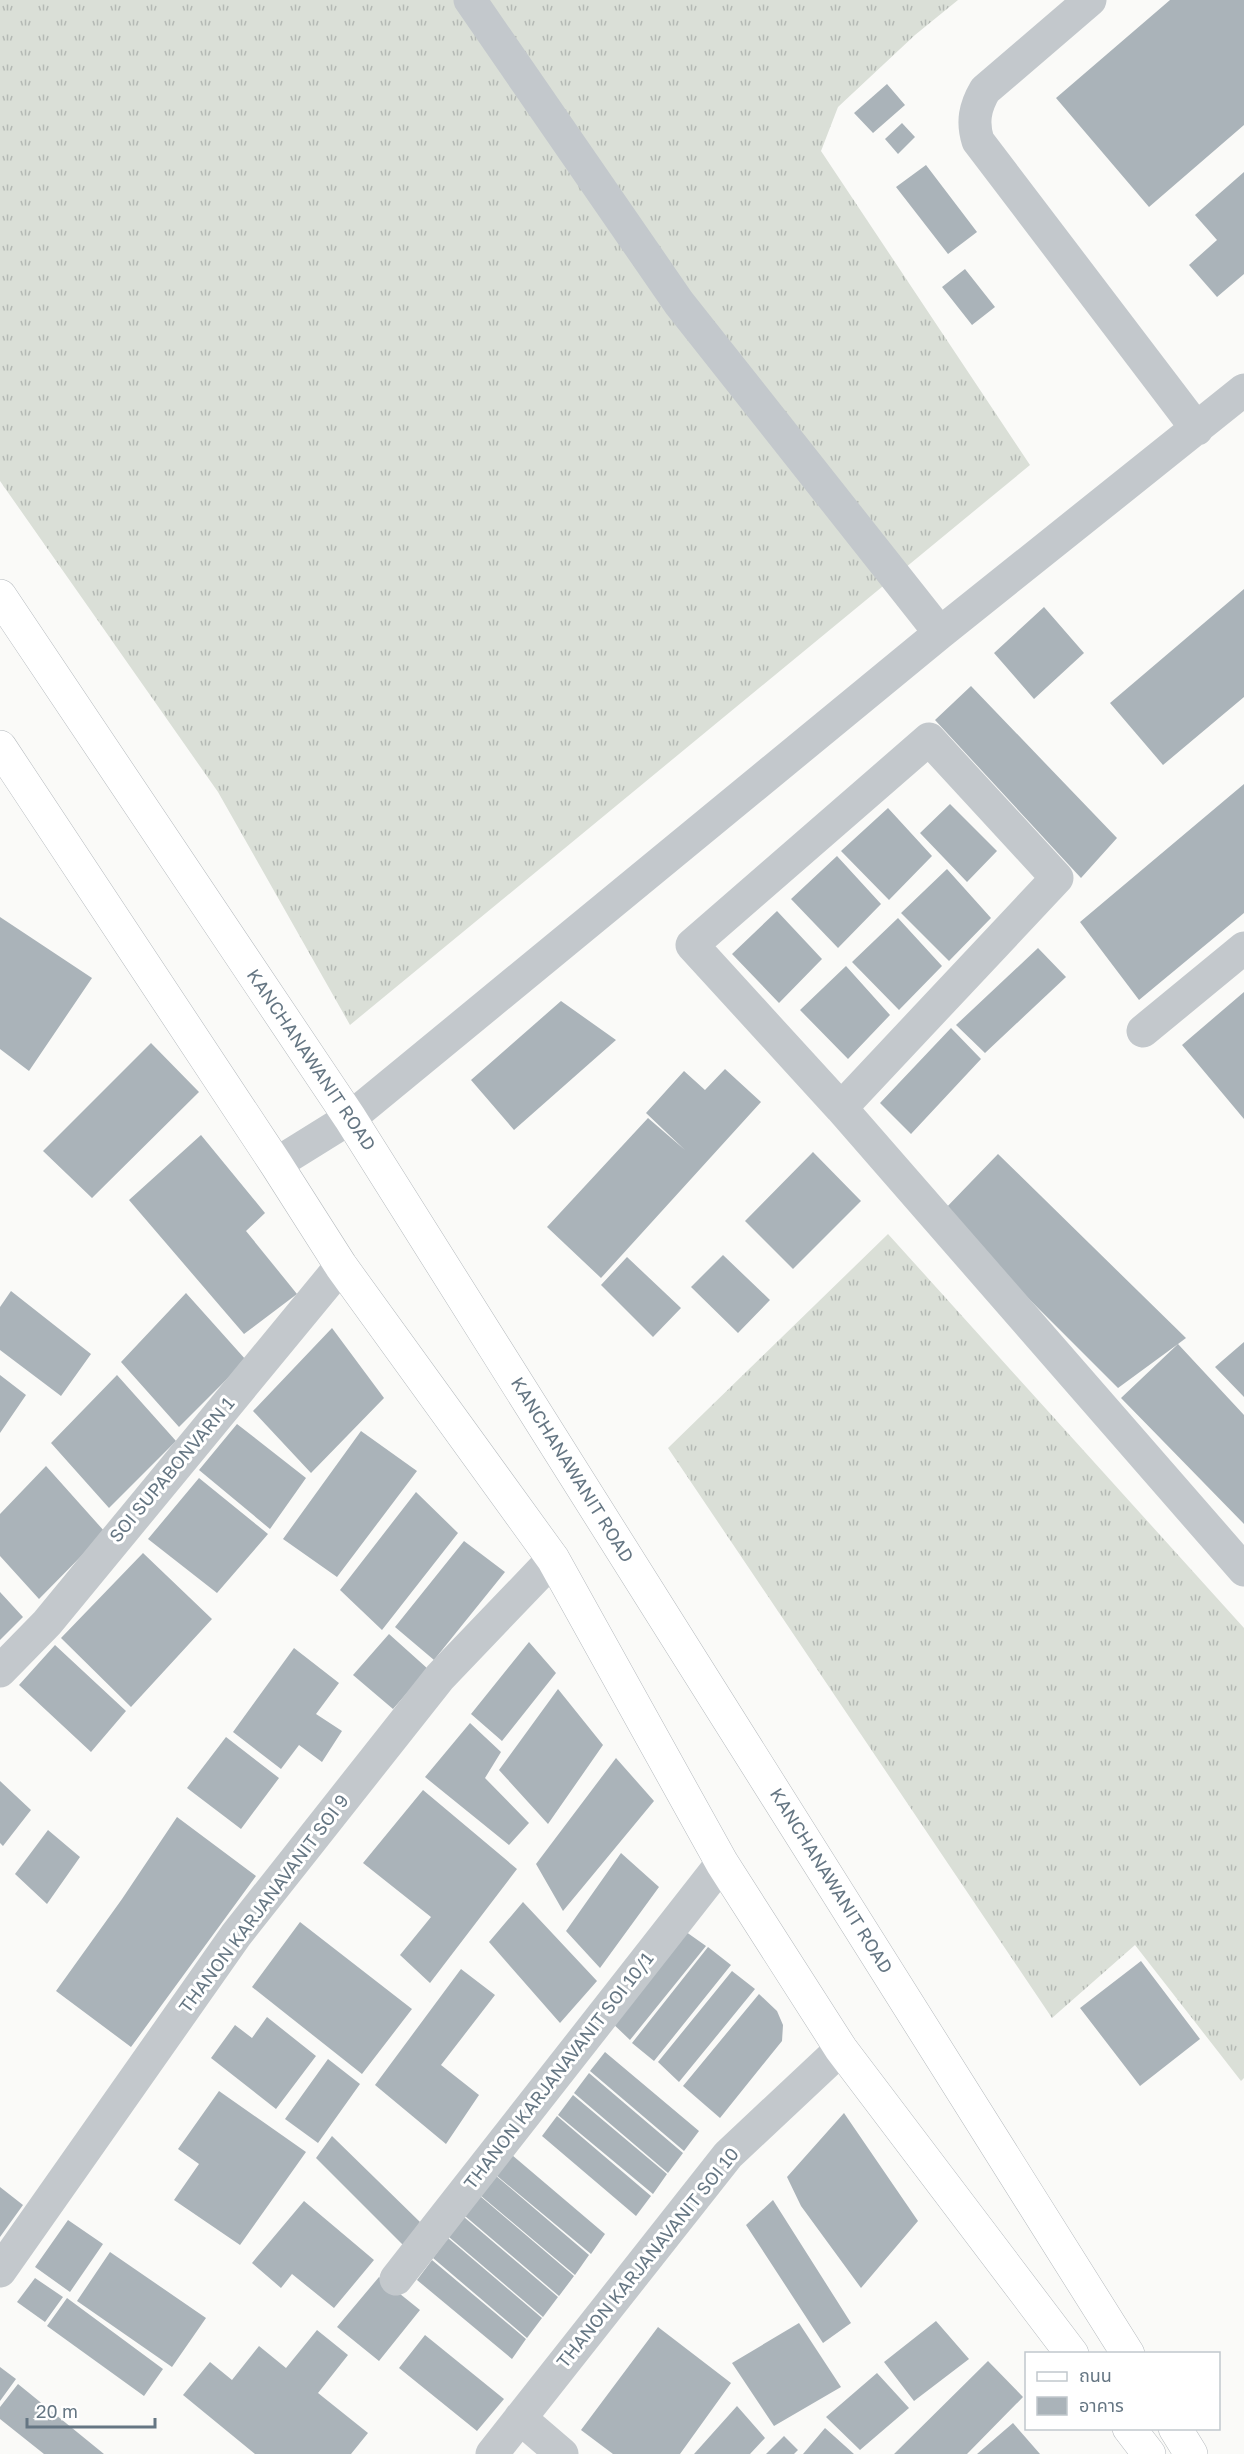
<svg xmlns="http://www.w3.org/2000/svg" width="1244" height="2454" font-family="'Golos Text','Noto Sans Thai',sans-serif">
	<defs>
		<pattern id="grass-tufts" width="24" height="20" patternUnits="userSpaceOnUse" patternTransform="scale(1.5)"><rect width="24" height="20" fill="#dadfd7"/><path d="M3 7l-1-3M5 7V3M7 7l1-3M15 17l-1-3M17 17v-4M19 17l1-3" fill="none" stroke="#b4b9b4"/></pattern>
	</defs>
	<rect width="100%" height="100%" fill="#fafaf8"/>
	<path fill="url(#grass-tufts)" d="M0 0H958L915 35 838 107 821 151 1030 465 350 1025 218 792 0 481Z
		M888 1234 1244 1628V2078L1241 2081 1135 1945 1052 2018 668 1448Z"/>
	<path fill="#aab3b9" d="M1170 0H1244V125L1149 207 1056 98Z
		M887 84 905 105 873 133 854 113Z
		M902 123 915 137 898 154 885 139Z
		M926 165 977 232 948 254 896 187Z
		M1244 172V274L1217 297 1189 265 1217 240 1195 215Z
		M965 269 995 307 972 325 942 287Z
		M1244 589V697L1163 765 1110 703Z
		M1044 607 1084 653 1034 699 994 653Z
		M971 686 1117 838 1081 878 935 720Z
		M1244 784V913L1139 1000 1080 922Z
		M950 804 997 851 967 882 920 833Z
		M888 808 932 856 889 900 841 851Z
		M837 856 881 904 838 948 791 899Z
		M947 869 991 918 949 961 901 913Z
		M777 911 822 959 779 1003 732 954Z
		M0 917 92 978 29 1071 0 1049Z
		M898 918 942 966 899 1010 852 962Z
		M1038 948 1066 977 985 1053 956 1025Z
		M846 966 890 1015 848 1059 800 1010Z
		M1244 992V1119L1182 1045Z
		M561 1001 616 1040 514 1130 471 1080Z
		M951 1028 981 1059 911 1134 880 1103Z
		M151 1043 199 1092 92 1198 43 1151Z
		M725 1069 761 1102 601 1278 547 1227 648 1118 685 1150 646 1113 684 1071 705 1090Z
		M201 1135 265 1213 246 1231 297 1294 244 1334 129 1200Z
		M813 1152 861 1201 793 1269 745 1221Z
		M998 1154 1186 1338 1178 1344 1244 1415V1524L1121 1398 1178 1344 1118 1388 942 1212Z
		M723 1255 770 1300 738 1333 691 1287Z
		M627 1257 681 1308 653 1337 601 1285Z
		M11 1291 91 1354 61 1396 0 1350V1307Z
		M186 1293 246 1360 179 1427 121 1362Z
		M332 1328 384 1398 311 1473 253 1411Z
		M1244 1342V1397L1215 1367Z
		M0 1375 26 1395 0 1433Z
		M117 1375 176 1441 109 1508 51 1443Z
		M237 1424 306 1478 270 1529 199 1470Z
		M361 1431 417 1471 337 1577 283 1539Z
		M46 1466 105 1532 39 1599 0 1556V1514Z
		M199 1478 268 1534 217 1593 148 1539Z
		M416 1492 458 1533 382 1630 340 1590Z
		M464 1541 505 1572 434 1660 395 1627Z
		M143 1553 212 1619 131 1707 61 1638Z
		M0 1592 23 1617 0 1640Z
		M389 1634 428 1669 393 1709 353 1675Z
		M529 1642 556 1673 502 1741 471 1714Z
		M55 1645 126 1711 91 1752 19 1685Z
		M294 1648 339 1683 316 1714 342 1731 322 1762 299 1745 281 1769 233 1732Z
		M558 1689 603 1745 548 1824 499 1770Z
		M470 1723 501 1752 485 1778 529 1823 509 1845 425 1777Z
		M226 1737 279 1778 241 1829 187 1788Z
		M616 1758 654 1801 563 1911 536 1864Z
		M0 1781 31 1810 3 1846 0 1843Z
		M423 1790 517 1869 430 1983 400 1955 431 1917 363 1863Z
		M177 1817 256 1876 131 2047 56 1991 122 1899Z
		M48 1830 80 1857 47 1904 15 1874Z
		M621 1853 659 1887 600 1968 566 1931Z
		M523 1902 597 1981 560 2023 489 1942Z
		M300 1922 412 2009 362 2074 252 1987Z
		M682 1929 706 1946 630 2040 609 2020Z
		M708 1947 731 1965 654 2061 632 2043Z
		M1141 1961 1200 2039 1140 2086 1080 2008Z
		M461 1969 495 1995 441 2065 479 2095 446 2144 375 2085Z
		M732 1971 755 1989 679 2082 658 2062Z
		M759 1994 777 2011 783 2025 782 2041 720 2118 683 2086Z
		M267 2017 316 2056 276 2109 211 2058 235 2025 252 2038Z
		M605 2052 699 2131 684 2151 590 2071Z
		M328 2059 360 2084 318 2143 285 2119Z
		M589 2073 683 2153 668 2173 574 2093Z
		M219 2091 306 2152 240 2245 174 2200 199 2164 178 2149Z
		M573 2095 667 2174 653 2194 558 2115Z
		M844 2113 918 2221 861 2288 801 2206 787 2177Z
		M557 2116 651 2196 636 2216 542 2136Z
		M332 2136 420 2222 404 2246 316 2158Z
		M512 2155 605 2234 591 2254 496 2175Z
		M495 2175 589 2255 575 2275 480 2195Z
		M0 2187 23 2205 0 2237Z
		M480 2196 574 2276 559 2296 465 2216Z
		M773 2200 851 2323 823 2343 746 2225Z
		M304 2201 374 2260 334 2308 292 2274 281 2288 252 2263Z
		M464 2217 558 2297 543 2317 449 2237Z
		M68 2220 103 2244 70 2292 35 2267Z
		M448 2238 542 2318 527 2338 433 2258Z
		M110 2252 206 2318 172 2367 77 2301Z
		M432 2260 526 2339 512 2359 417 2280Z
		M379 2277 420 2310 379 2361 337 2327Z
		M35 2278 63 2297 45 2322 17 2302Z
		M67 2298 163 2369 144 2396 47 2326Z
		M936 2321 969 2359 914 2401 884 2362Z
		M799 2323 841 2387 774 2426 732 2363Z
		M658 2327 731 2383 680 2454H613L581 2430Z
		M317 2330 348 2355 318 2393 368 2433 351 2454H255L183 2395 210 2362 232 2380 259 2346 286 2368Z
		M425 2335 504 2399 477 2431 399 2368Z
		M988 2361 1023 2397 967 2454H894Z
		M0 2367 16 2379 0 2401Z
		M877 2373 909 2408 860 2450 826 2417Z
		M18 2384 104 2454H44L0 2419V2407Z
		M737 2406 765 2438 750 2454H694Z
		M1013 2423 1040 2454H977Z
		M825 2428 854 2454H803Z
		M784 2436 798 2450 794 2454H766Z"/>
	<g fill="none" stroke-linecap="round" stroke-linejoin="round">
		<g stroke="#b5babe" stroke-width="34">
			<path id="major" d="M0 596 350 1118 1128 2354
				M0 747 276 1164 341 1266 553 1559 722 1863 841 2049 1072 2354
				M1129 2428 1149 2454
				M1175 2428 1191 2454"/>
		</g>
		<path stroke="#c3c8cc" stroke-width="33" d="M470 0 679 303 940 633
			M1090 0 985 90C975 107 972 122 978 141L1197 429
			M1143 1031 1244 948
			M841 1108 1057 878 929 739 692 945 841 1108 1244 1570
			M276 1164 350 1118 940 633 1244 390
			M0 1671 47 1623 341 1266
			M0 2271 236 1935 440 1677 553 1559
			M396 2279 722 1863
			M520 2418 562 2454
			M492 2454 728 2155 841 2049"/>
		<use href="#major" stroke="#fff" stroke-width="33"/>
	</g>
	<g text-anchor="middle" stroke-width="6" stroke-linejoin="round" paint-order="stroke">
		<g font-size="18" fill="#657683" stroke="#fff">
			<text transform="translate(311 1060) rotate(56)" y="6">KANCHANAWANIT ROAD</text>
			<text transform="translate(172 1470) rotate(-50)" y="6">SOI SUPABONVARN 1</text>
			<text transform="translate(572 1470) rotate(58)" y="6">KANCHANAWANIT ROAD</text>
			<text transform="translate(831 1881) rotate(58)" y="6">KANCHANAWANIT ROAD</text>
			<text transform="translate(264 1904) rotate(-53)" y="6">THANON KARJANAVANIT SOI 9</text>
			<text transform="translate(559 2071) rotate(-52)" y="6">THANON KARJANAVANIT SOI 10/1</text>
			<text transform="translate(648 2258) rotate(-51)" y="6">THANON KARJANAVANIT SOI 10</text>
		</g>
	</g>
	<rect x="1025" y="2352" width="195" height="78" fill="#ffffff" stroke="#c1c8cd" stroke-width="1.5"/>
	<rect x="1037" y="2372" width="30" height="9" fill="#ffffff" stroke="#c1c8cd" stroke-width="1.5"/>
	<text x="1079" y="2382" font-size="18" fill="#657683">ถนน</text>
	<rect x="1037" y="2397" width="30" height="18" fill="#aab3b9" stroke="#c1c8cd" stroke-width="1.5"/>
	<text x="1079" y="2412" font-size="18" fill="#657683">อาคาร</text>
	<path d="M27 2418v9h128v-9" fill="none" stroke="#657683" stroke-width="3"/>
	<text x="36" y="2418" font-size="18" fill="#657683" stroke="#ffffff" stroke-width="4.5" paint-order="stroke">20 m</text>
</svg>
